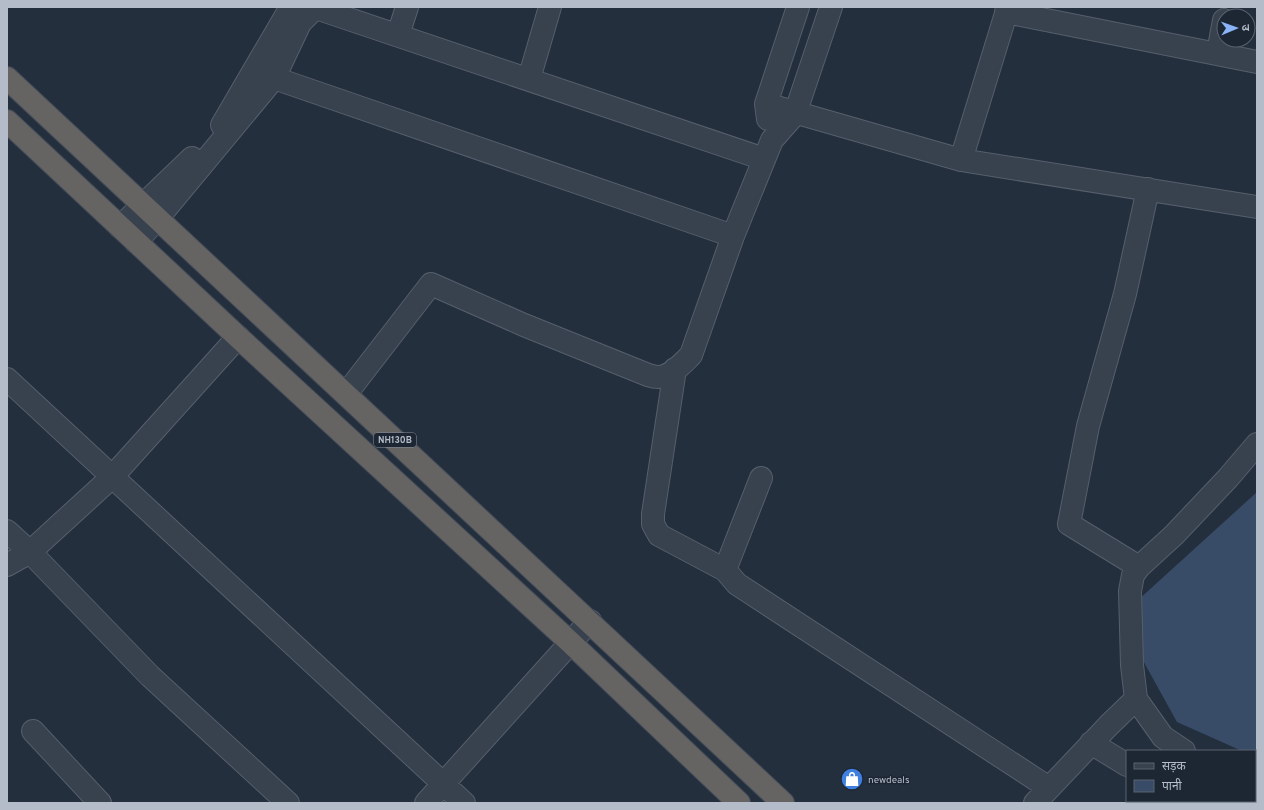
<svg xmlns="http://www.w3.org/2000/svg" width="1264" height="810" font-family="Overpass,'Noto Sans Devanagari',sans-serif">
	<rect width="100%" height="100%" fill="#242f3e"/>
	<path fill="#394c67" d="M1257 492V758L1255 757V751H1242L1177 722 1135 646 1137 601Z"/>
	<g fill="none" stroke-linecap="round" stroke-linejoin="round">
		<g stroke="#565f6c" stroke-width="24">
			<path id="minor" d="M316 8 764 159
				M1006 12 1257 62
				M398 35 407 7
				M1218 53 1224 20
				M274 78 733 236
				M529 79 550 7
				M766 104 961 160 1257 207
				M768 119 766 104 798 7
				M222 125 291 7
				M961 160 1008 7
				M120 227 192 158
				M136 242 157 219 274 78 300 23 316 7
				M675 369 653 514V524L659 535 725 570
				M7 379 464 803
				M346 394 431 284 524 325 648 375C651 376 655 377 658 377 671 377 682 364 691 355L733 236 772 140 795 114 831 7
				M761 478 725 570 737 584 1049 788
				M7 531 30 552 150 676 288 803
				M7 565 30 552 112 477 238 337
				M1139 567 1069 524 1088 426 1125 294 1148 189
				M33 731 100 803
				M1091 743 1127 765
				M1184 751 1163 737 1136 699 1132 665 1130 591 1133 575 1139 567 1174 535 1228 478 1257 444
				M1255 789H1257
				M1188 801 1191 803
				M426 803 590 621
				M1035 803 1109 725 1136 699"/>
		</g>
		<g stroke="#434c59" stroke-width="24">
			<path id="trunk" d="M7 78C265 321 525 560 783 803
				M7 121 238 337 571 643 739 803"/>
		</g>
		<use href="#minor" stroke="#38414e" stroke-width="22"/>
		<use href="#trunk" stroke="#656462" stroke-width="22"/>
	</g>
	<defs>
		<g id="shop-disc" transform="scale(1.15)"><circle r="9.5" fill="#3f7fe0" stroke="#1d2633"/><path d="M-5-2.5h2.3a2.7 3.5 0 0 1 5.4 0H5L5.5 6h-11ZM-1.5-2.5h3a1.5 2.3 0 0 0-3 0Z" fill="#fff"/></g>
	</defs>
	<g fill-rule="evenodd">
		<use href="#shop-disc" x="852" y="779"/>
	</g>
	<g text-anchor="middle" stroke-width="3" stroke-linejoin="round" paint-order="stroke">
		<rect fill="#1d2633" stroke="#878f9c" stroke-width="1" x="374" y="433" width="42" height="14" rx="3"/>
		<g font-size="9" font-weight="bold" fill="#b4bcc9">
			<text x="395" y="443">NH130B</text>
		</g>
		<g font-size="10" fill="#b4bcc9" stroke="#1d2633" text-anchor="start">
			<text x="868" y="783">newdeals</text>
		</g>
	</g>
	<rect width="1264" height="810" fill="none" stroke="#b4bcc9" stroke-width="16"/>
	<rect x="1126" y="750" width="130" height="52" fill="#1d2633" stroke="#59626f"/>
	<rect x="1134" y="763" width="20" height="6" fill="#38414e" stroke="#59626f"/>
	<text x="1162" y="770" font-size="12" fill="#b4bcc9">सड़क</text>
	<rect x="1134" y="780" width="20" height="12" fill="#394c67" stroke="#59626f"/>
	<text x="1162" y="790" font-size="12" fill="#b4bcc9">पानी</text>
	<g transform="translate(1236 28) rotate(88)"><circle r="19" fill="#1d2633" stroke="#59626f"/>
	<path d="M0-3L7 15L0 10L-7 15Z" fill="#8ab4f8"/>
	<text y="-6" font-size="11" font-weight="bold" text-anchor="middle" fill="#b4bcc9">उ</text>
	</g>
</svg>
